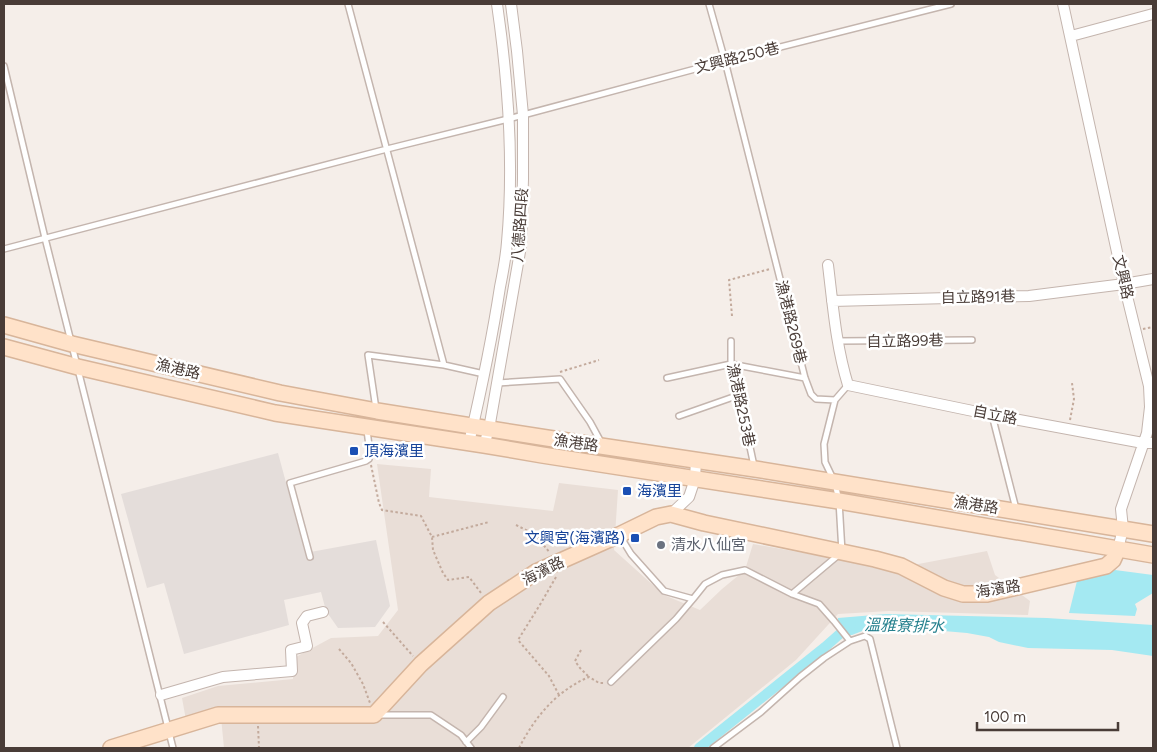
<svg xmlns="http://www.w3.org/2000/svg" width="1157" height="752" font-family="Figtree,'Noto Sans TC',sans-serif">
	<rect width="100%" height="100%" fill="#f5eee9"/>
	<path fill="#e9ded7" d="M377 464 431 469 429 497 553 511 559 483 618 490 614 550 664 595 700 610 722 589 745 570 753 544 892 569 987 551 995 575 1030 601 1028 615 889 611 838 614 796 660 688 748H224L220 707 186 720 182 698 218 686 293 679 294 658 331 638 378 636 398 610Z"/>
	<path fill="#e4ddda" d="M278 453 305 553 376 540 390 606 375 627 338 628 326 611 321 592 284 600 289 625 184 654 164 583 147 588 121 494Z"/>
	<path fill="#a4e9f2" d="M1115 570 1153 575V593L1135 604 1137 609 1135 616 1069 613 1077 581Z
		M886 614 1047 618 1153 625V656L1112 650 1028 648 999 642 989 637 967 633 885 626 870 628 852 635H849L838 620V618Z"/>
	<g fill="none" stroke-linecap="round" stroke-linejoin="round">
		<path stroke="#a4e9f2" stroke-width="10" d="M699 748 825 647 851 624"/>
		<g stroke="#c4b5ae" stroke-width="8">
			<path id="lane" d="M348 4 444 365
				M709 4 725 61 805 378 811 394 816 399 835 400
				M4 66 45 238 173 748
				M4 249 387 149 508 119 725 61 951 4
				M731 341V364L739 395 754 466
				M838 341 972 340
				M667 378 731 364 805 378
				M497 383 560 379 590 422 602 444
				M376 409 368 355 444 365 484 374
				M992 415 1016 509
				M679 416 739 395
				M620 536 631 554 664 591 693 599 705 584 722 575 745 570 792 594 819 604 834 621 850 641
				M310 557 290 483 366 461 369 459 370 454 367 430
				M792 594 842 552 839 501 835 483 825 462 824 444 835 400 848 385
				M611 682 676 619 693 599
				M379 715H431L461 735 471 748
				M466 742 481 727 503 697
				M713 748 761 712 800 677 824 658 850 641 865 636 870 639 897 748"/>
		</g>
		<g stroke="#c4b5ae" stroke-width="12">
			<path id="street" d="M1063 4 1124 284 1149 386 1150 407 1147 433 1121 509 1123 529 1118 549
				M1071 36 1153 14
				M828 265C833 306 836 346 848 385L992 415 1143 443H1153
				M832 301 1029 296 1124 284 1153 279
				M469 443C481 391 492 339 500 287 503 272 506 257 507 242 514 165 508 80 497 4
				M484 445 489 429 521 246 523 179V115L517 51 511 4
				M671 514 689 497 695 479 696 460
				M161 695 223 677 292 671 291 650 307 646 302 623 307 616 323 612"/>
		</g>
		<g stroke="#d8b59a" stroke-width="18">
			<path id="secondary" d="M4 325 72 344 280 393 377 411 547 438 755 469 1153 534
				M4 347 78 367 275 413 484 445 542 455 839 501 1153 555
				M111 748 218 715H374L421 664 489 603 536 572 619 535 656 517 671 514 704 523 875 559 901 566 944 588 963 594H987L1106 566 1113 560 1118 549"/>
		</g>
		<path stroke="#c3aa9c" stroke-width="2" stroke-dasharray="2.5 2.5" stroke-linecap="butt" d="M732 316 729 280 770 269
			M1143 329 1153 327
			M560 372 599 360
			M1070 420 1074 399 1072 383
			M371 465 379 503 382 510 421 516 432 537 433 550 443 573 448 580 469 577 481 593
			M516 525 530 532 538 538 550 553
			M432 537 489 522
			M556 577 541 603 518 640 549 676 559 695
			M383 622 413 656
			M339 649 351 663 363 684 370 703
			M581 650 575 661 580 668 589 677
			M258 726 259 748
			M519 748C535 717 556 691 589 677L599 683H605"/>
		<use href="#lane" stroke="#fff" stroke-width="5"/>
		<use href="#street" stroke="#fff" stroke-width="10"/>
		<use href="#secondary" stroke="#ffe2c9" stroke-width="15"/>
	</g>
	<g fill="#1a4fb4" stroke="#fff" stroke-width="2">
		<rect x="349" y="446" width="10" height="10" rx="2.5"/>
		<rect x="622" y="486" width="10" height="10" rx="2.5"/>
		<rect x="630" y="533" width="10" height="10" rx="2.5"/>
	</g>
	<circle fill="#6b7280" stroke="#fff" stroke-width="2" cx="661" cy="545" r="5"/>
	<g text-anchor="middle" stroke-width="5" stroke-linejoin="round" paint-order="stroke">
		<g font-size="15" fill="#493c37" stroke="#fff">
			<text transform="translate(737 58) rotate(-14)" y="5">文興路250巷</text>
			<text transform="translate(520 225) rotate(-86)" y="5">八德路四段</text>
			<text transform="translate(1123 277) rotate(77)" y="5">文興路</text>
			<text transform="translate(978 297) rotate(-1)" y="5">自立路91巷</text>
			<text transform="translate(791 322) rotate(76)" y="5">漁港路269巷</text>
			<text transform="translate(905 341) rotate(-1)" y="5">自立路99巷</text>
			<text transform="translate(178 369) rotate(13)" y="5">漁港路</text>
			<text transform="translate(741 405) rotate(78)" y="5">漁港路253巷</text>
			<text transform="translate(995 415) rotate(11)" y="5">自立路</text>
			<text transform="translate(576 443) rotate(8)" y="5">漁港路</text>
			<text transform="translate(976 505) rotate(9)" y="5">漁港路</text>
			<text transform="translate(543 571) rotate(-27)" y="5">海濱路</text>
			<text transform="translate(998 589) rotate(-9)" y="5">海濱路</text>
		</g>
		<g font-size="15" fill="#164399" stroke="#fff" text-anchor="start">
			<text x="364" y="456">頂海濱里</text>
			<text x="637" y="496">海濱里</text>
			<text x="625" y="543" text-anchor="end">文興宮(海濱路)</text>
		</g>
		<g font-size="15" fill="#5b616d" stroke="#fff" text-anchor="start">
			<text x="671" y="550">清水八仙宮</text>
		</g>
		<g font-size="16" font-style="italic" fill="#26818e" stroke="#fff">
			<text transform="translate(904 625) rotate(1)" y="6">溫雅寮排水</text>
		</g>
	</g>
	<rect width="1157" height="752" fill="none" stroke="#493c37" stroke-width="10"/>
	<path d="M977 722v8h141v-8" fill="none" stroke="#493c37" stroke-width="2.5"/>
	<text x="984" y="722" font-size="15" fill="#493c37" stroke="#ffffff" stroke-width="4" paint-order="stroke">100 m</text>
</svg>
